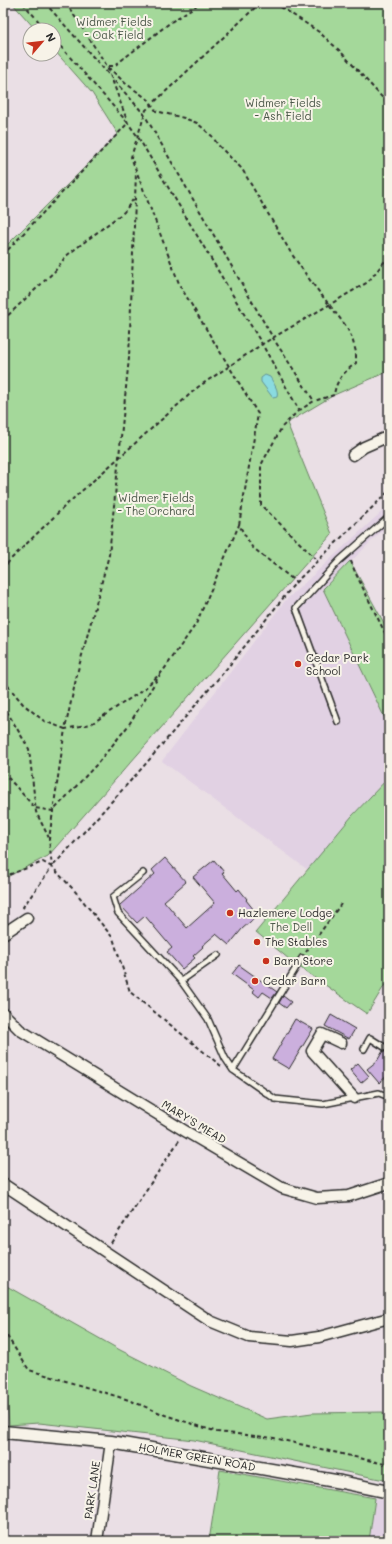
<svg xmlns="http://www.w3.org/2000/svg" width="392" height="1544" font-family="Mali,sans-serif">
	<rect width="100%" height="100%" fill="#eadfe5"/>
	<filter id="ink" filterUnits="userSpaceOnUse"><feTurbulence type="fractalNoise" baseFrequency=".025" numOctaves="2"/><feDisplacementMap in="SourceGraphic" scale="8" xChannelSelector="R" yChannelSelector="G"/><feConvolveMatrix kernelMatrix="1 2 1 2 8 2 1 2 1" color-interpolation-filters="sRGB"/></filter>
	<g filter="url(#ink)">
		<path fill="#e1d1e3" d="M389 505V524L323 589 389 727V777L352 816 308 870 162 761 285 601Z
			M375 1498 389 1501V1541H369Z"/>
		<path fill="#a4d89a" stroke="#688262" d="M12 3H382L389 16V371L334 395 287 423 332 534 48 856 3 879V249L118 134 92 93 54 50V30H36Z
			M350 561 389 632V727L323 589Z
			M389 777V978L367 1014 295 964 256 932 352 816Z
			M3 1284 120 1350 191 1386 267 1419 312 1413 383 1412 387 1458 389 1459V1481L194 1440 39 1423 9 1425 3 1342Z
			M220 1470 375 1498 369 1541H209Z"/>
		<path fill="#8adbe0" stroke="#649598" d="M265 375 270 377C274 384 279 390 277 397L273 398 261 382V378Z"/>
		<path fill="#cbafdd" stroke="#2b2b2b" d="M165 858 186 882 164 901 187 928 215 903 193 877 214 860 224 872 222 873 237 891 239 889 247 899 246 900 258 915 242 929 229 945 216 934 202 946 203 947 193 956 195 958 182 969 167 952 172 948 145 916 137 923 120 905 155 874 152 870Z
			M239 965 277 992 272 998 263 992 259 997 253 992 254 990 232 974Z
			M283 996 291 1002 286 1008 279 1003Z
			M331 1015 355 1029 349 1039 325 1026Z
			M295 1019 313 1029 289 1069 272 1059Z
			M383 1051 389 1054V1074L379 1083 367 1069 377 1061Z
			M358 1063 369 1076 361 1083 350 1070Z"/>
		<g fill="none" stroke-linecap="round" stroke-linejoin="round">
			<g stroke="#2b2b2b" stroke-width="8">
				<path id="service" d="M338 722 296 608 340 560 389 517
					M143 873 113 897 118 913 181 981 208 1019 225 1058 233 1070 275 1099 323 1104 379 1093 389 1097
					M181 981 218 955
					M364 1049 370 1038 389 1050
					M233 1070 302 958"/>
			</g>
			<g stroke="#2b2b2b" stroke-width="13">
				<path id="minor" d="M353 455 364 447 389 436
					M3 934 27 918
					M3 1013 20 1030 185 1131 282 1188 317 1198 349 1196 389 1183
					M341 1043 322 1034 312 1051 354 1098
					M3 1184 210 1321 249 1337 292 1341 319 1337 389 1318
					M97 1541 111 1442"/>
			</g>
			<g stroke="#2b2b2b" stroke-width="15">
				<path id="tertiary" d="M3 1432 111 1442 341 1482 389 1492"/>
			</g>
			<path stroke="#2b2b2b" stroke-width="2" stroke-dasharray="4 3" stroke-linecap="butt" d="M23 3 46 30
				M45 3 144 114 273 338 314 401 300 410
				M66 3 107 66 128 123 138 137 262 344 299 410 282 427 261 465V505L318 561
				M260 3 146 110 131 157 180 286 258 414 239 525 252 547 296 582
				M275 3 319 32 341 52 389 105
				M109 66H114L171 22 200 3
				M108 67 125 83 149 100 156 111 184 118 197 123 212 136 218 145 242 169 291 253 312 283 346 326 352 338 356 352V363C344 372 336 380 334 395L314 401
				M3 255 128 123 54 39
				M3 320 55 271 66 256 124 212 135 197
				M351 561 355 572 389 641
				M3 570 10 560 66 505 198 387 264 343 368 282 389 256
				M3 680 23 704 44 721 65 729 78 670 109 555 129 358 136 173
				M3 705 29 749 36 812 49 838
				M3 772 35 808 53 811 97 764 128 726 161 673
				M3 877 43 862 52 867 143 767 228 667 296 582 389 491
				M24 908 23 907 52 867
				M306 952 341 904
				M221 1066 130 992 113 938 74 890 52 867 49 839 65 729 91 724 143 690 163 671 196 624 239 525
				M111 1243 180 1139
				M3 1330 29 1370 129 1400 165 1415 217 1432 274 1438 389 1465"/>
			<use href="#service" stroke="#f7f3e8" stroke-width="5"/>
			<use href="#minor" stroke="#f7f3e8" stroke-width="10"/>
			<use href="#tertiary" stroke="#f7f3e8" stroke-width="12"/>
		</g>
	</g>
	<g fill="#c8321e" stroke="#f7f3e8" stroke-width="1.5">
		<circle cx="298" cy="664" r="4"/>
		<circle cx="230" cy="913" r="4"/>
		<circle cx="257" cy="942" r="4"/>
		<circle cx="266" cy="961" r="4"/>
		<circle cx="255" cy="981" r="4"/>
	</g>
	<g text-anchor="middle" stroke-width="4" stroke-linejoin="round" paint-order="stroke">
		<g font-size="11" fill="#495647" stroke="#f7f3e8">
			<text x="114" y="26">Widmer Fields<tspan x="114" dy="13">- Oak Field</tspan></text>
			<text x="283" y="107">Widmer Fields<tspan x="283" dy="13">- Ash Field</tspan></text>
			<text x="156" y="502">Widmer Fields<tspan x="156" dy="13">- The Orchard</tspan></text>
			<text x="291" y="931">The Dell</text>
		</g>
		<g font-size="11" fill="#2b2b2b" stroke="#f7f3e8" text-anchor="start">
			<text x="306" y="662">Cedar Park<tspan x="306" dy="13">School</tspan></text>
			<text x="238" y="917">Hazlemere Lodge</text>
			<text x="265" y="946">The Stables</text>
			<text x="274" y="965">Barn Store</text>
			<text x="263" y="985">Cedar Barn</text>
		</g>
		<g font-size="11" fill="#2b2b2b" stroke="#f7f3e8">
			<text transform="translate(194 1122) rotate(31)" y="4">MARY'S MEAD</text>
			<text transform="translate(197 1457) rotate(10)" y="4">HOLMER GREEN ROAD</text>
			<text transform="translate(92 1490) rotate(-82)" y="4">PARK LANE</text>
		</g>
	</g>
	<rect width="392" height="1544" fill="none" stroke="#f7f3e8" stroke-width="16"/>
	<rect x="8" y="8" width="376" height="1528" fill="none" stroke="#2b2b2b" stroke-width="1.5" filter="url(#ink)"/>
	<g transform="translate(42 42) rotate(62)"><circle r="19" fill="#f7f3e8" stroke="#a5a39c"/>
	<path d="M0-3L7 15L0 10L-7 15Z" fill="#c8321e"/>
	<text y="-6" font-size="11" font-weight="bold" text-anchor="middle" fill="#2b2b2b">N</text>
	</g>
</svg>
